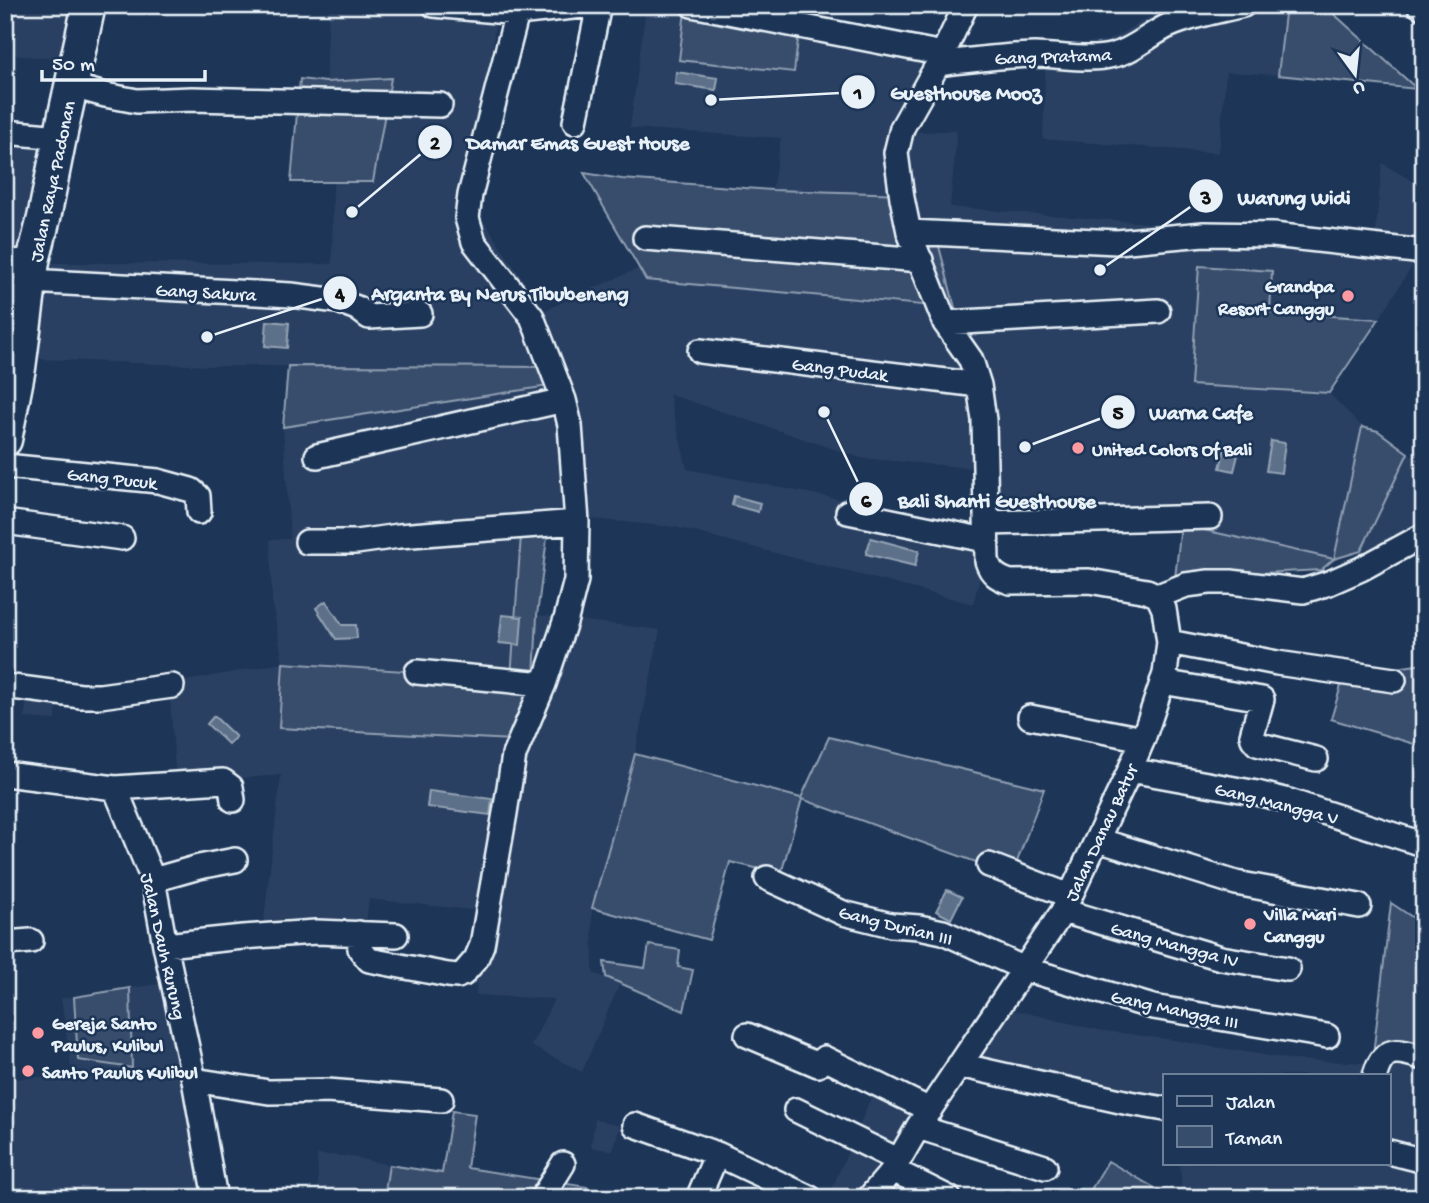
<svg xmlns="http://www.w3.org/2000/svg" width="1429" height="1203" font-family="'Gochi Hand',sans-serif">
	<rect width="100%" height="100%" fill="#1d3557"/>
	<filter id="ink" filterUnits="userSpaceOnUse"><feTurbulence type="fractalNoise" baseFrequency=".0143" numOctaves="2"/><feDisplacementMap in="SourceGraphic" scale="14" xChannelSelector="R" yChannelSelector="G"/><feConvolveMatrix kernelMatrix="1 2 1 2 8 2 1 2 1" color-interpolation-filters="sRGB"/></filter>
	<g filter="url(#ink)">
		<path fill="#2a4162" d="M329 5H498L486 93 469 198 543 311 639 268 647 280 955 308 909 229 907 194 772 190 781 138 630 128 646 7 685 11 680 60 794 72 800 24 954 49 904 133 957 130 950 207 1375 241 1382 163 1424 188V247L1379 319 1270 312 1191 385 1329 393 1362 427 1334 559 1181 525 996 492 995 470 861 458 669 394 687 469 989 529 988 548 973 604 675 527 550 515 522 522 531 740 537 615 660 630 635 754 592 909 593 973 620 983 582 1072 531 1046 554 999 476 995 481 911 369 899 363 947 262 936 281 775 176 783 169 684 283 663 272 601 270 540 290 539 283 427 554 385 552 367 211 366 14 358 5 405V142L18 144 22 119 56 124 64 59 10 55 5 85V35H13L16 6 80 8 48 263 332 264 333 182H373L391 78 326 82Z
			M1176 5H1286L1278 75 1226 72 1219 153 1043 139 1046 46 1107 41 1166 8Z
			M1408 453 1424 463V531L1361 551Z
			M27 690 57 692 56 720 25 718Z
			M174 982 214 1198H5V1080L72 1074 61 998 74 997 78 1060 132 1068 130 988Z
			M1002 1007 1098 1030 1173 1040 1293 1060 1424 1065V1198H1182L1180 1163H1389V1075H1165V1111L959 1071Z
			M874 1091 930 1112 895 1159 851 1198H828Z
			M595 1119 620 1126 613 1151 591 1147Z
			M317 1155 347 1156 389 1165 384 1198H319Z"/>
		<path fill="#374d6c" stroke="#909fb2" stroke-width="2" d="M1286 5H1324L1417 89 1278 75Z
			M685 11 800 24 794 72 679 60Z
			M391 78 373 182H291L300 79 326 82Z
			M584 173 622 179 772 190 907 194 909 228 934 227 955 308 646 280Z
			M1199 266 1272 271 1270 312 1379 319 1329 393 1191 385Z
			M288 366 552 367 555 385 283 427Z
			M1362 427 1378 431 1408 453 1361 551 1334 559 1321 570 1185 577 1173 596 1181 525 1334 559Z
			M550 515 537 615 531 741 279 728 283 663 511 678 522 521Z
			M1424 664V747L1331 719 1346 669 1403 667Z
			M829 737 1044 789 1012 875 802 799 781 874 730 862 709 940 592 908 635 754 801 798Z
			M1391 903 1424 925V1065L1372 1063Z
			M649 945 680 950 678 967 693 970 684 1011 606 977 604 962 645 968Z
			M130 988 132 1068 78 1060 74 997Z
			M452 1111 475 1114 467 1168 587 1187 586 1198H384L389 1165 442 1173Z
			M1108 1161 1172 1198H1086Z"/>
		<path fill="#5d7089" stroke="#95a4b5" stroke-width="2" d="M676 72 718 78 716 90 675 84Z
			M267 321 289 323 287 348 265 346Z
			M1271 441 1285 443 1281 473 1266 471Z
			M1226 444 1240 447 1234 471 1220 468Z
			M734 496 760 503 758 512 732 505Z
			M871 538 919 551 915 566 866 554Z
			M326 601 342 625H356L357 638 336 639 316 608Z
			M502 615 522 617 520 645 499 643Z
			M214 716 236 737 228 744 207 724Z
			M429 791 492 799 490 815 427 807Z
			M947 890 962 897 951 919 936 911Z"/>
		<g fill="none" stroke-linecap="round" stroke-linejoin="round">
			<g stroke="#e8f1f8" stroke-width="28">
				<path id="minor" d="M434 5 517 13 592 5
					M692 5 943 54
					M1419 5 1424 8
					M938 64C970 60 1001 56 1034 55 1060 55 1088 62 1114 55 1135 50 1151 33 1170 25 1193 15 1219 11 1243 5
					M72 86 105 95 137 101 192 99 440 105
					M575 122 599 5
					M5 132 60 137
					M909 232 1117 242 1204 234 1273 235 1424 252
					M645 238 921 260
					M5 262 33 261
					M29 281 291 295 338 301 357 308 369 317 420 314
					M945 323 1158 311
					M700 351 979 385
					M317 456 564 400
					M5 466 158 481 191 490 198 496 199 512
					M848 512 985 540
					M5 522 122 538
					M987 523 1210 517
					M307 542H356L399 536 577 522
					M1158 596 1186 585 1209 582H1231L1303 591 1329 583 1361 569 1424 535
					M1169 642 1277 663 1394 680
					M417 672 544 684
					M1162 682 1262 699 1252 735 1253 739 1257 744 1316 759
					M5 686 81 696H100L172 686
					M1030 717 1143 739
					M1130 770 1257 793 1289 801 1422 844
					M5 774 115 788 223 781 231 787 233 800
					M115 788 153 880 165 945 194 1080 215 1198
					M1098 840 1236 883 1359 906
					M989 865 1070 896
					M767 878 843 913 891 925 919 927 943 932 1025 969 1153 1007 1327 1036
					M153 880 199 867 235 860
					M1063 911 1221 958 1288 969
					M359 933 360 949 369 960 448 975 458 976
					M5 943 31 941
					M165 945 243 937 316 932 396 935
					M463 974 476 959 482 945 505 813 514 755 544 684 566 619 576 580 577 522 570 425 564 400 532 317 474 242 467 218 470 195 517 13
					M747 1035 818 1065 824 1058 930 1110
					M959 1065 1129 1103 1165 1109
					M1375 1075C1384 1045 1398 1050 1424 1058
					M194 1080 269 1092 327 1091 441 1100
					M796 1110 898 1160
					M635 1125 717 1154 810 1198
					M918 1127 1045 1167
					M1389 1152 1424 1161
					M893 1170 949 1198
					M542 1198 563 1164
					M698 1198 717 1154
					M869 1198 893 1170 918 1127 1063 911 1130 770 1143 739 1165 674 1169 642 1164 609 1158 596 1147 591 1089 581 1010 582C998 578 991 574 987 561L984 420 979 385 971 360 945 323 909 232 902 198 896 153 902 128 938 64 966 5"/>
			</g>
			<g stroke="#e8f1f8" stroke-width="37">
				<path id="secondary" d="M5 440 19 368 33 261 44 218 60 137 89 5"/>
			</g>
			<use href="#minor" stroke="#1d3557" stroke-width="23"/>
			<use href="#secondary" stroke="#1d3557" stroke-width="32"/>
		</g>
	</g>
	<g fill="#ff9aa2" stroke="#1d3557" stroke-width="2.5">
		<circle cx="1348" cy="296" r="7"/>
		<circle cx="1078" cy="448" r="7"/>
		<circle cx="1250" cy="924" r="7"/>
		<circle cx="38" cy="1033" r="7"/>
		<circle cx="28" cy="1071" r="7"/>
	</g>
	<g text-anchor="middle" stroke-width="5" stroke-linejoin="round" paint-order="stroke">
		<g font-size="19" fill="#e8f1f8" stroke="#1d3557">
			<text transform="translate(1053 55) rotate(-2)" y="7">Gang Pratama</text>
			<text transform="translate(51 181) rotate(-78)" y="7">Jalan Raya Padonan</text>
			<text transform="translate(206 291) rotate(3)" y="7">Gang Sakura</text>
			<text transform="translate(840 368) rotate(7)" y="7">Gang Pudak</text>
			<text transform="translate(112 477) rotate(6)" y="7">Gang Pucuk</text>
			<text transform="translate(1277 802) rotate(14)" y="7">Gang Mangga V</text>
			<text transform="translate(1100 832) rotate(-65)" y="7">Jalan Danau Batur</text>
			<text transform="translate(896 924) rotate(14)" y="7">Gang Durian III</text>
			<text transform="translate(1175 943) rotate(15)" y="7">Gang Mangga IV</text>
			<text transform="translate(165 946) rotate(77)" y="7">Jalan Dauh Rurung</text>
			<text transform="translate(1175 1008) rotate(12)" y="7">Gang Mangga III</text>
		</g>
		<g font-size="19" font-weight="bold" fill="#e8f1f8" stroke="#1d3557" text-anchor="start">
			<text x="1334" y="292" text-anchor="end">Grandpa<tspan x="1334" dy="22">Resort Canggu</tspan></text>
			<text x="1092" y="455">United Colors Of Bali</text>
			<text x="1264" y="920">Villa Mari<tspan x="1264" dy="22">Canggu</tspan></text>
			<text x="52" y="1029">Gereja Santo<tspan x="52" dy="22">Paulus, Kulibul</tspan></text>
			<text x="42" y="1078">Santo Paulus Kulibul</text>
		</g>
	</g>
	<path fill="none" stroke="#e8f1f8" stroke-width="2.5" d="M711 100L858 92M352 212L435 142M1100 270L1206 196M207 337L340 293M1025 447L1118 412M824 412L866 499"/>
	<g fill="#e8f1f8" stroke="#1d3557" stroke-width="2.5">
		<circle cx="711" cy="100" r="7"/>
		<circle cx="352" cy="212" r="7"/>
		<circle cx="1100" cy="270" r="7"/>
		<circle cx="207" cy="337" r="7"/>
		<circle cx="1025" cy="447" r="7"/>
		<circle cx="824" cy="412" r="7"/>
		<circle cx="858" cy="92" r="18"/>
		<circle cx="435" cy="142" r="18"/>
		<circle cx="1206" cy="196" r="18"/>
		<circle cx="340" cy="293" r="18"/>
		<circle cx="1118" cy="412" r="18"/>
		<circle cx="866" cy="499" r="18"/>
	</g>
	<g font-size="21" text-anchor="middle" font-weight="bold" fill="#111">
		<text x="858" y="99">1</text>
		<text x="435" y="149">2</text>
		<text x="1206" y="204">3</text>
		<text x="340" y="300">4</text>
		<text x="1118" y="419">5</text>
		<text x="866" y="507">6</text>
	</g>
	<g font-size="21" text-anchor="middle" font-weight="bold" fill="#e8f1f8" stroke="#1d3557" stroke-width="5" stroke-linejoin="round" paint-order="stroke">
		<text x="966" y="99">Guesthouse Mooz</text>
		<text x="578" y="149">Damar Emas Guest House</text>
		<text x="1294" y="204">Warung Widi</text>
		<text x="500" y="300">Arganta By Nerus Tibubeneng</text>
		<text x="1201" y="419">Warna Cafe</text>
		<text x="997" y="507">Bali Shanti Guesthouse</text>
	</g>
	<rect width="1429" height="1203" fill="none" stroke="#1d3557" stroke-width="28"/>
	<rect x="14" y="14" width="1401" height="1175" fill="none" stroke="#e8f1f8" stroke-width="2.5" filter="url(#ink)"/>
	<rect x="1163" y="1074" width="228" height="91" fill="#1d3557" stroke="#6e8097" stroke-width="2"/>
	<rect x="1177" y="1096" width="35" height="10" fill="#1d3557" stroke="#6e8097" stroke-width="2"/>
	<text x="1226" y="1108" font-size="21" fill="#e8f1f8">Jalan</text>
	<rect x="1177" y="1126" width="35" height="21" fill="#374d6c" stroke="#6e8097" stroke-width="2"/>
	<text x="1226" y="1144" font-size="21" fill="#e8f1f8">Taman</text>
	<g transform="translate(1355 74) rotate(165)" stroke="#1d3557" stroke-width="5" paint-order="stroke">
	<path d="M0-5L12 26L0 18L-12 26Z" fill="#e8f1f8"/>
	<text y="-10" font-size="19" font-weight="bold" text-anchor="middle" fill="#e8f1f8">U</text>
	</g>
	<path d="M42 70v10h163v-10" fill="none" stroke="#e8f1f8" stroke-width="3.5"/>
	<text x="52" y="70" font-size="21" fill="#e8f1f8" stroke="#1d3557" stroke-width="5" paint-order="stroke">50 m</text>
</svg>
